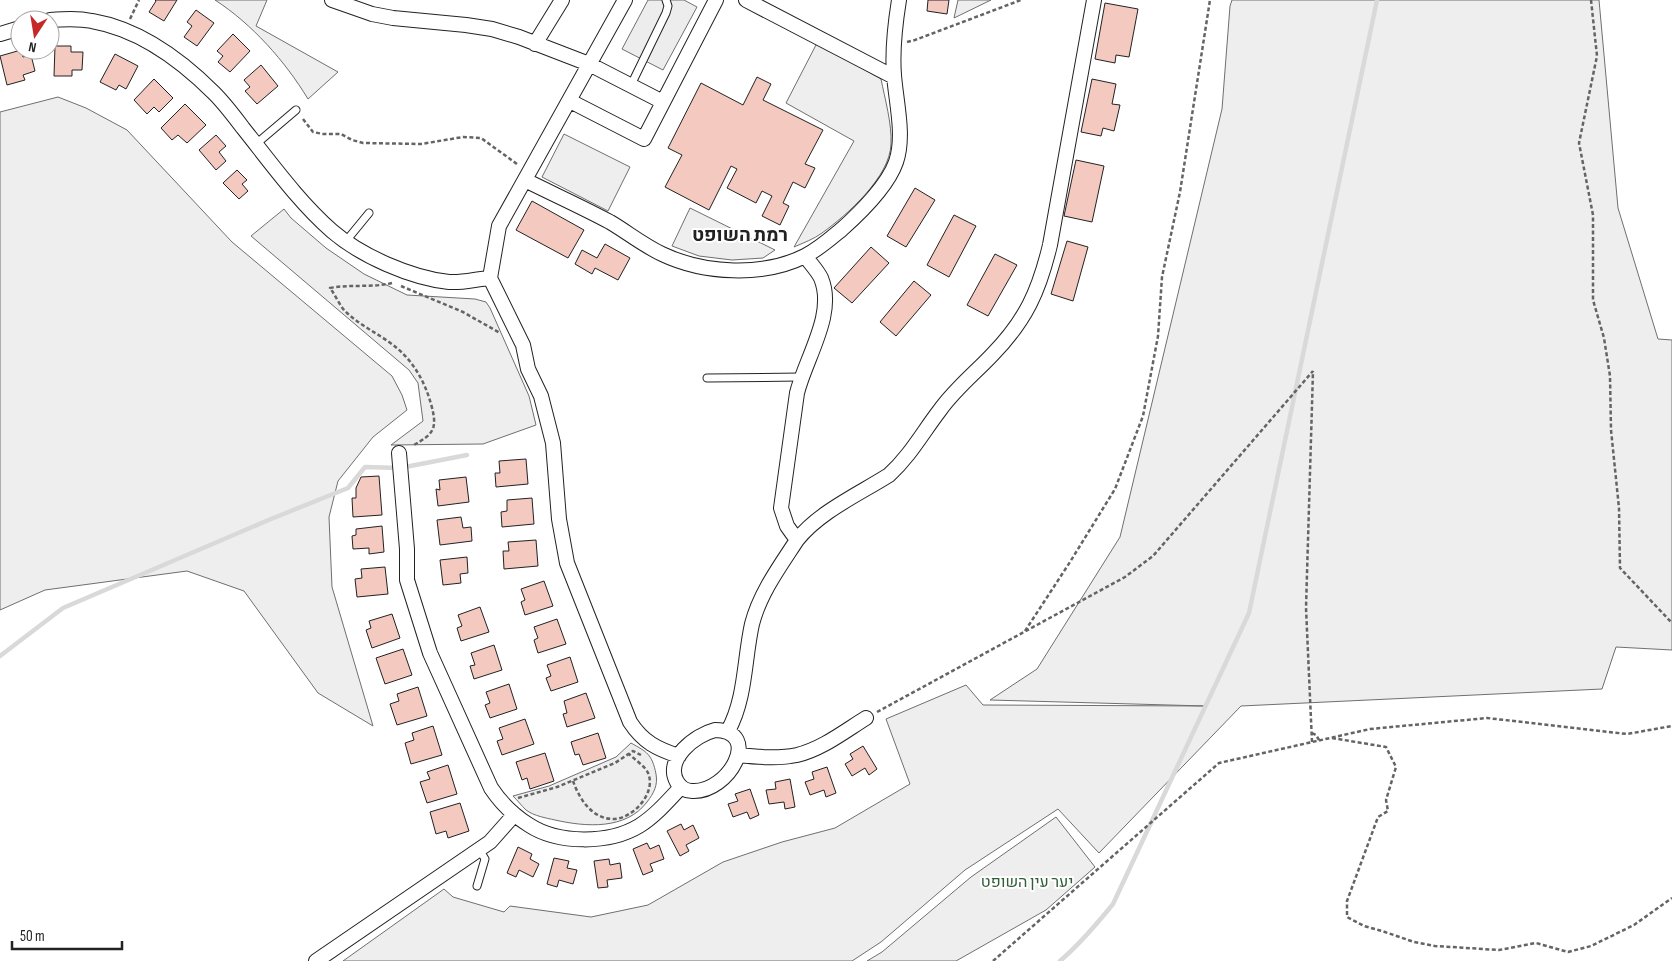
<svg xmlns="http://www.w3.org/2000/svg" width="1672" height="961" font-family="'Sofia Sans Condensed',Heebo,sans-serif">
	<rect width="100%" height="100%" fill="#fff"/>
	<path fill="#eee" stroke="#6f6f6f" d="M215 0H267L256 26 338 72 308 99C285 61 252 24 215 0Z
		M958 0H991L954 18Z
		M1232 0H1599L1618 208 1658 339 1672 340V650L1616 647 1602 689 1241 706 1099 853 1058 809 965 870 881 942 852 961H343L444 889 453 897 504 912 510 906 591 917 648 905 723 862 782 842 835 828 910 784 886 719 966 685 983 705 1205 706 990 700 1037 669 1120 537 1222 109 1230 6Z
		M817 43 881 79C885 99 892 124 891 144 890 177 847 215 822 233 814 239 803 243 794 247L854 141 786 103Z
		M58 97 86 108 127 130 232 242 392 376 402 395 407 410 373 437 338 481 329 517 332 587 373 726 318 693 244 591 187 571 45 590 0 610V112Z
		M564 134 630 167 608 211 542 177Z
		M690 208 775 250 763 258 732 260 699 256 672 246Z
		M284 209 291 218 326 248 364 274 407 295 475 299 486 302 490 308 529 396 536 425 483 444 391 445 423 421 418 383 409 370 251 236Z
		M631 743C647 752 652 754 656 774 658 785 654 793 647 802 626 830 586 827 555 820 546 818 534 816 526 810 522 806 517 800 513 796L549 786 616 757Z
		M1056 817 1095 867 1046 910 956 961H867L882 952 971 877Z"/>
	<path fill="#ededed" stroke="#6f6f6f" d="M648 0H684L697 7 663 70 622 49Z"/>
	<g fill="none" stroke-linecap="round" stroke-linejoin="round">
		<path stroke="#d9d9d9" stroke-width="4.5" d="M0 656 63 608 271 519 348 488 365 467 400 468 467 455
			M1060 961C1080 944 1096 925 1113 904L1249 613 1377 0"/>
	</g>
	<path fill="#f3c9c0" stroke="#222" d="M155 0H177L164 21 149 12 156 1Z
		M928 0H949L947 14 927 11Z
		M1105 3 1138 9 1129 57 1116 55 1115 63 1095 59Z
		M196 10 214 23 197 46 184 37 192 26 187 22Z
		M233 34 250 51 230 72 218 62 223 56 217 51Z
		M55 46H71V52H83L82 70H72V76H54Z
		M21 50 23 57 31 55 35 71 23 75 25 80 7 85 0 56Z
		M115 54 138 66 126 89 119 85 116 90 100 82Z
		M261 65 278 86 257 104 245 91 250 87 244 80Z
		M757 77 771 84 763 100 823 130 805 164 815 168 805 188 793 182 783 203 789 206 780 225 762 216 772 196 762 191 756 203 727 188 737 169 731 166 709 210 665 187 682 155 668 148 701 83 743 105Z
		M154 79 173 98 159 112 154 107 147 114 134 100Z
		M1092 79 1116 84 1112 104 1120 105 1114 131 1103 128 1101 136 1081 132Z
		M185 104 206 125 187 143 178 135 172 140 161 128Z
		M216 135 226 146 219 152 226 161 216 170 199 150Z
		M1076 160 1104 166 1092 222 1064 216Z
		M237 170 247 180 242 184 248 191 239 199 223 183Z
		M915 188 935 200 906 247 887 236Z
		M532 201 584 230 568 258 516 230Z
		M954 215 976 226 949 277 927 265Z
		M1067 241 1088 247 1073 301 1051 294Z
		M605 244 630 258 618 280 595 268 592 274 575 264 582 250 597 258Z
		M871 247 889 263 852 303 834 288Z
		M995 254 1017 265 988 316 967 305Z
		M914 281 931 295 896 336 880 322Z
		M526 459 528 484 496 487 495 473H500L499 461Z
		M379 476 382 515 353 517 352 498H356V488L361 477Z
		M466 477 469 502 438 506 436 489 440 490 439 480Z
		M532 498 534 524 502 527 501 512 507 511V500Z
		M461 517 463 528 471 527 472 541 440 545 437 520Z
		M382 526 384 552 369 554V548L353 549 352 536 356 535V529Z
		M536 540 538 566 504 569 503 551H509L508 542Z
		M467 557 468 573 460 574 461 583 443 585 440 560Z
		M385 567 388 594 357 597 355 579 362 578 361 569Z
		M544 581 553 606 525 615 521 602 525 600 521 589Z
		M480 607 489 632 461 641 457 628 462 626 458 615Z
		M392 614 400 638 372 648 366 630 371 628 369 621Z
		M557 619 566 644 538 653 534 640 538 638 534 627Z
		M494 645 502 670 474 679 470 666 475 665 471 653Z
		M403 649 412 675 385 684 376 658Z
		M570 657 578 682 551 691 546 678 551 676 547 665Z
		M509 684 517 709 490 718 485 705 490 703 486 692Z
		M418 687 427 716 397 725 390 704 399 701 397 694Z
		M586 693 595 718 567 727 563 714 567 713 564 701Z
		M525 719 534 744 502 755 497 741 503 739 499 728Z
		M433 726 442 755 411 764 405 743 414 740 412 733Z
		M598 733 606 758 583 765 579 754 575 755 571 742Z
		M863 746 877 769 869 775 865 768 852 776 845 764 853 759 850 754Z
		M545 753 554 781 530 789 527 778 522 780 516 762Z
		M448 765 457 794 427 803 420 782 430 779 427 772Z
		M827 767 836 793 826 797 824 790 810 795 805 782 814 779 812 772Z
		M790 779 795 807 785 809 784 802 769 804 766 790 776 789 775 782Z
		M750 789 759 815 750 819 747 812 733 817 728 804 738 801 735 794Z
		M460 803 469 831 448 838 446 831 436 834 430 812Z
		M681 824 684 830 693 825 699 838 686 845 689 851 680 856 667 831Z
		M647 843 650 849 659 845 664 859 650 864 653 871 643 875 633 849Z
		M518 847 532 854 530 859 539 864 533 877 519 870 516 877 507 873Z
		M554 858 569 861 567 868 577 870 573 884 559 880 557 887 547 884Z
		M609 859 610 865 620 863 622 878 607 880 608 887 598 888 594 861Z"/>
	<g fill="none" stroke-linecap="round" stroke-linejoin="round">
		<g stroke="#222" stroke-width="9">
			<path id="lane" d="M631 85 666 13 668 6 666 0
				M256 144 296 110
				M346 241 369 213
				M707 378 801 377
				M477 886 485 859 479 849"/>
		</g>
		<g stroke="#222" stroke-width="16">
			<path id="street" d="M332 0 372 14 393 18 466 25 492 29 519 37 589 64 663 102
				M625 0 499 226 490 278 523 345 528 369 541 396 553 443 559 519 567 563 630 722C643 742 657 749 679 756
				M746 0 894 77
				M50 20C64 19 78 18 92 21 138 29 181 60 214 93 224 103 234 116 243 128 271 163 298 201 332 231 361 256 411 278 449 282 463 283 476 279 490 278
				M0 34 20 28
				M535 44 562 0
				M570 101 644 139 716 0
				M525 180C553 194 582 207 610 222 627 232 643 245 662 254 704 274 763 277 805 256 819 249 830 239 842 229 860 213 888 185 896 162 905 136 896 102 894 75 892 50 895 25 899 0
				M399 453 407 549V580L430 653 491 788C501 803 513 815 529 825 558 844 609 844 639 826 655 816 668 801 681 787
				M797 540 787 526 781 508 797 393C806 357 836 314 821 278 817 270 810 263 805 256
				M715 730C763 731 729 793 692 791 685 791 681 788 677 782 664 759 695 735 715 730Z
				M728 731C746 698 744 660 752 624 760 593 780 566 797 540 819 512 859 494 889 475 910 456 923 432 940 410 955 389 975 373 992 355 1026 320 1039 291 1050 245L1094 0
				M738 755C758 757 778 759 797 755 822 749 845 731 866 718
				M316 961 490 842 514 815"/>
		</g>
		<path stroke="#646464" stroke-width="2.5" stroke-dasharray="4 2.5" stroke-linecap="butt" d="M1591 0 1597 56 1579 143 1593 215V300L1604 338 1610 376 1611 430 1619 508 1620 568 1672 623
			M130 19 139 0
			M907 42 915 40 1021 0
			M303 119 313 132 323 134H341L352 140 363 143 421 144 463 137 481 138 517 164
			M392 283C372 288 351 284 330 288 336 296 340 307 347 313 360 325 375 332 389 342 411 357 424 379 431 404 438 429 434 434 412 446
			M401 286 463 312 500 333
			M1025 631 1070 562 1115 489 1143 416 1158 336 1162 277 1180 192 1210 0
			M877 712 1125 577 1153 556 1313 371
			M1312 733 1316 735 1319 740
			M1332 738 1386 747 1396 767 1386 800 1388 811 1378 817 1347 901V917L1364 926 1382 931 1414 942 1435 946 1499 950 1536 943 1568 952 1591 946 1634 925 1672 898
			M1312 742 1306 608 1313 371
			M573 781C579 798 591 818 612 819 632 820 657 793 648 773 645 766 635 760 629 754
			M518 798 557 787 615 763 633 751 641 755
			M993 961 1219 763 1370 729 1487 718 1627 734 1672 726"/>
		<use href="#lane" stroke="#fff" stroke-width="7"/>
		<use href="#street" stroke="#fff" stroke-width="14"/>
	</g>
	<g text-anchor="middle" stroke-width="4" stroke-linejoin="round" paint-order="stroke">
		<g font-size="16" fill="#2f5e38" stroke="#fff">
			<text x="1027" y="887">יער עין השופט</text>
		</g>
		<g font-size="19" font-weight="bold" fill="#222" stroke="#fff">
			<text x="740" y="241">רמת השופט</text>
		</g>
	</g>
	<g transform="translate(35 35) rotate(192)"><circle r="24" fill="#ffffff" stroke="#a7a7a7"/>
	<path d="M0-4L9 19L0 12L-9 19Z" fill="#c62828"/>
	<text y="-8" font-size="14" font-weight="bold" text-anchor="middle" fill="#222222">N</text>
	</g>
	<path d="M12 941v8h110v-8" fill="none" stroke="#222222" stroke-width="2.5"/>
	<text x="20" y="941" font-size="15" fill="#222222" stroke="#ffffff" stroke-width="4" paint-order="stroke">50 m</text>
</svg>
